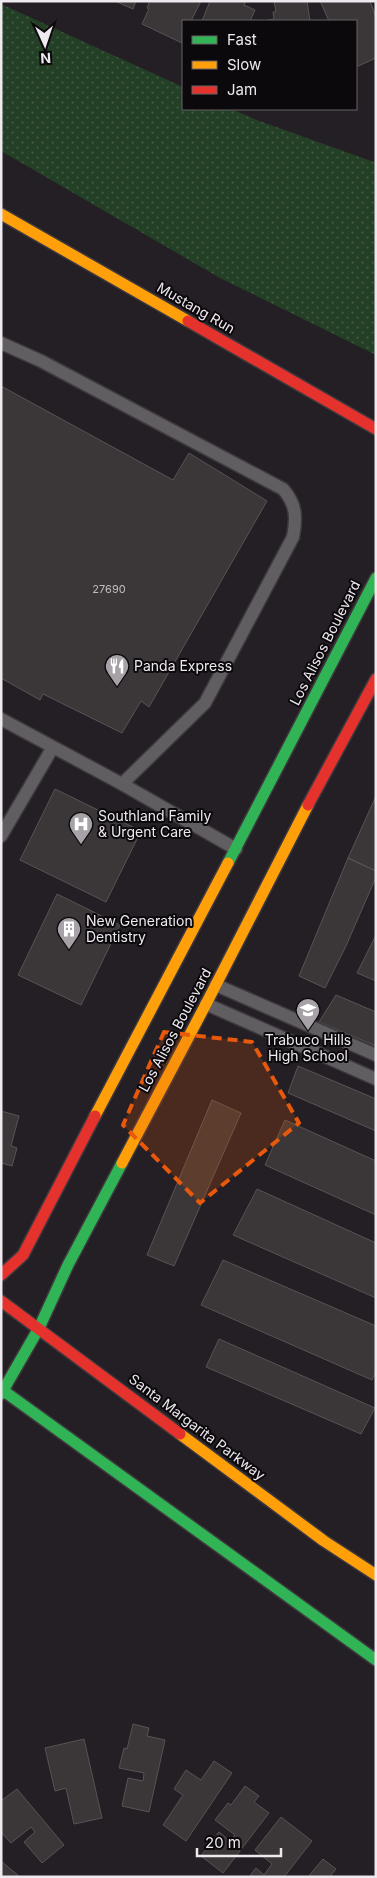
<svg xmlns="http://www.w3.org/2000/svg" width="377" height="1878" font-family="Inter,sans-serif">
	<defs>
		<pattern id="grass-dots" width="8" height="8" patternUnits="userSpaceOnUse" patternTransform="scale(1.25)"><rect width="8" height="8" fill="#233f25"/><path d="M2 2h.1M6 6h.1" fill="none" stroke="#435b45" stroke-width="1.8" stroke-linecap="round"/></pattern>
	</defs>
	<rect width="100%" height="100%" fill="#241f24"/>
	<path fill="url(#grass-dots)" d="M1 4 183 87V109H232L254 119 374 162 376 159V355L220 278 1 151Z"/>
	<path fill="#3b3637" stroke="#585354" d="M115 1H136L133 9Z
		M150 1H201L191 21H183L182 43 142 24 149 9 147 8Z
		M210 1H246L244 5 255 10 250 21H202Z
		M274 1H307L310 21H264L274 19 273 12H276Z
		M320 1H370L376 17V58L356 67V21H329Z
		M1 386 173 480 189 453 267 501 149 707 141 701 122 733 43 694 40 700 1 678Z
		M55 789 141 831 106 902 20 860Z
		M376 796V871L348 858Z
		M348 858 376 871V877L346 946 325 988 299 976Z
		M57 894 120 925 81 1005 18 975Z
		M376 935V981L357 973Z
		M336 995 376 1012V1046L319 1022Z
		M298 1066 376 1099V1131L288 1093Z
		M212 1100 241 1113 174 1266 147 1255Z
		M1 1111 19 1116 11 1146 17 1148 12 1166 1 1163Z
		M285 1120 376 1161V1215L265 1165Z
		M257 1189 376 1243V1298L233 1235Z
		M223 1260 376 1326V1371L372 1380 201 1305Z
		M219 1339 375 1408 361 1434 206 1367Z
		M133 1724 149 1728 147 1736 165 1740 149 1812 122 1806 128 1778 143 1781 144 1773 119 1768 124 1748 127 1749Z
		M84 1739 102 1818 74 1824 66 1788 55 1791 45 1748Z
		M214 1761 232 1773 186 1841 163 1825 183 1795 174 1789 186 1770 201 1780Z
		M245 1786 259 1796 254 1802 269 1813 223 1873 201 1856 219 1832 230 1841 235 1835 215 1820 228 1803 231 1805Z
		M17 1789 64 1845 42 1863 24 1842 35 1832 31 1827 11 1843 1 1832V1801Z
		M281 1817 312 1841 284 1877H249L256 1868 264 1875 272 1864 255 1850Z
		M323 1859 336 1869 331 1875 333 1877H308Z
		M1 1861 20 1877H1Z"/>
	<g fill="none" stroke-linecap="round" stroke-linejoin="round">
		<g stroke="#3e393e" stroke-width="15">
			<path id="lane" d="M1 343 41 361 283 489C296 504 297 517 293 537L205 703 122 784
				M1 719 122 784 236 849
				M1 836 53 747
				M216 985 376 1055
				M206 1004 376 1079"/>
		</g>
		<g stroke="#3e393e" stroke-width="14">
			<path id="fast" d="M228 863 376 578
				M1 1389 376 1660
				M1 1394 39 1328 68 1265 122 1163"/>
		</g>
		<g stroke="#3e393e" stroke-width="14">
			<path id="slow" d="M1 214 188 321
				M95 1116 228 863
				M122 1163 206 1004 308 805
				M180 1434 324 1541 376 1575"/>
		</g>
		<g stroke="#3e393e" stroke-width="14">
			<path id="jam" d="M188 321 376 429
				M308 805 376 679
				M1 1275 23 1255 95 1116
				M1 1301 180 1434"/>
		</g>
		<use href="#lane" stroke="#615e61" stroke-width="12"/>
		<use href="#fast" stroke="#30b455" stroke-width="11"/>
		<use href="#slow" stroke="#ff9f0a" stroke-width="11"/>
		<use href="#jam" stroke="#e5322d" stroke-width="11"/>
	</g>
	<path fill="#e8590c" fill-opacity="0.2" stroke="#e8590c" stroke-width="4" stroke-dasharray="10 6" stroke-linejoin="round" d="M164 1032 252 1042 299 1123 200 1203 123 1125Z"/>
	<defs>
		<g id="restaurant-pin" transform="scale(1.25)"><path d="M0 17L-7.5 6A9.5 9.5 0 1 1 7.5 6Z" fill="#a7a2a8" stroke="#0c090d"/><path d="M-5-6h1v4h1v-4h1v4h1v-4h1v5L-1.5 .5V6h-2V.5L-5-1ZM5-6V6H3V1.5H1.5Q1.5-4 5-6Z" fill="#fff"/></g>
		<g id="hospital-pin" transform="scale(1.25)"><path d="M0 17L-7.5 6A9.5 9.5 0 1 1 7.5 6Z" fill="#a7a2a8" stroke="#0c090d"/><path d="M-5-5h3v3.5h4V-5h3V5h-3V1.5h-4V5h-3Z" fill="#fff"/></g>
		<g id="building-pin" transform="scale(1.25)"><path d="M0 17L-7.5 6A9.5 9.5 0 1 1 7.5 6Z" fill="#a7a2a8" stroke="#0c090d"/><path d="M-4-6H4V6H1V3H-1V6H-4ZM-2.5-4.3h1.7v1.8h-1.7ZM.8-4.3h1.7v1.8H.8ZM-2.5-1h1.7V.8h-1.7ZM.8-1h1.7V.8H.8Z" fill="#fff"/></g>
		<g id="school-pin" transform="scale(1.25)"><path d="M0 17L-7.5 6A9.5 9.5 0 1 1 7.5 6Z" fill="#a7a2a8" stroke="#0c090d"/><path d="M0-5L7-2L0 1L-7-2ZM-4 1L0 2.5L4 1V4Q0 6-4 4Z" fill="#fff"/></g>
	</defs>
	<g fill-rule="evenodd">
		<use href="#restaurant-pin" x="117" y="666"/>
		<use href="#hospital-pin" x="81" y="824"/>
		<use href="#building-pin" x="69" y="929"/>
		<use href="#school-pin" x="308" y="1010"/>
	</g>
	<g text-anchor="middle" stroke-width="4" stroke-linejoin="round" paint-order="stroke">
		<g font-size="11" fill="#c1bcc1">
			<text x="109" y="593">27690</text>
		</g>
		<g font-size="14" fill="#eee8ef" stroke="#0c090d">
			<text transform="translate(196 308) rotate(30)" y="5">Mustang Run</text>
			<text transform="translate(325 643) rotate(-63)" y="5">Los Alisos Boulevard</text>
			<text transform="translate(175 1030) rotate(-62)" y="5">Los Alisos Boulevard</text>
			<text transform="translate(197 1427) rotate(37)" y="5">Santa Margarita Parkway</text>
		</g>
		<g font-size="14" fill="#eee8ef" stroke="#0c090d" text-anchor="start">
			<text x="134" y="671">Panda Express</text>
			<text x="98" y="821">Southland Family<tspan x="98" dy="16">&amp; Urgent Care</tspan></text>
			<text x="86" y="926">New Generation<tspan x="86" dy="16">Dentistry</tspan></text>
			<text x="308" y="1045" text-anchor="middle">Trabuco Hills<tspan x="308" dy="16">High School</tspan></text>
		</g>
	</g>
	<rect width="377" height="1878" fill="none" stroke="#eee8ef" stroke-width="5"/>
	<rect x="182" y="20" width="175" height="90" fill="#0c090d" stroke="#666267"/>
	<rect x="192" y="36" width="25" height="8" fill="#30b455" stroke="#666267"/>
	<text x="227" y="45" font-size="15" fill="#eee8ef">Fast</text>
	<rect x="192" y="61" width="25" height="8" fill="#ff9f0a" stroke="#666267"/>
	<text x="227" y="70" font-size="15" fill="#eee8ef">Slow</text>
	<rect x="192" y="86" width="25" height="8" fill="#e5322d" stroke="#666267"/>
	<text x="227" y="95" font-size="15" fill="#eee8ef">Jam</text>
	<g transform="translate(45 45) rotate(177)" stroke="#0c090d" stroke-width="4" paint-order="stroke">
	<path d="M0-4L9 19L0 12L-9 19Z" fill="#eee8ef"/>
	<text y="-8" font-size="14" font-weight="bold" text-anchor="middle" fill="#eee8ef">N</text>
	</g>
	<path d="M197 1848v8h84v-8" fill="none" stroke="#eee8ef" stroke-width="2.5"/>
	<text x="205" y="1848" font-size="15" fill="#eee8ef" stroke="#0c090d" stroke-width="4" paint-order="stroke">20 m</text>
</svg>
